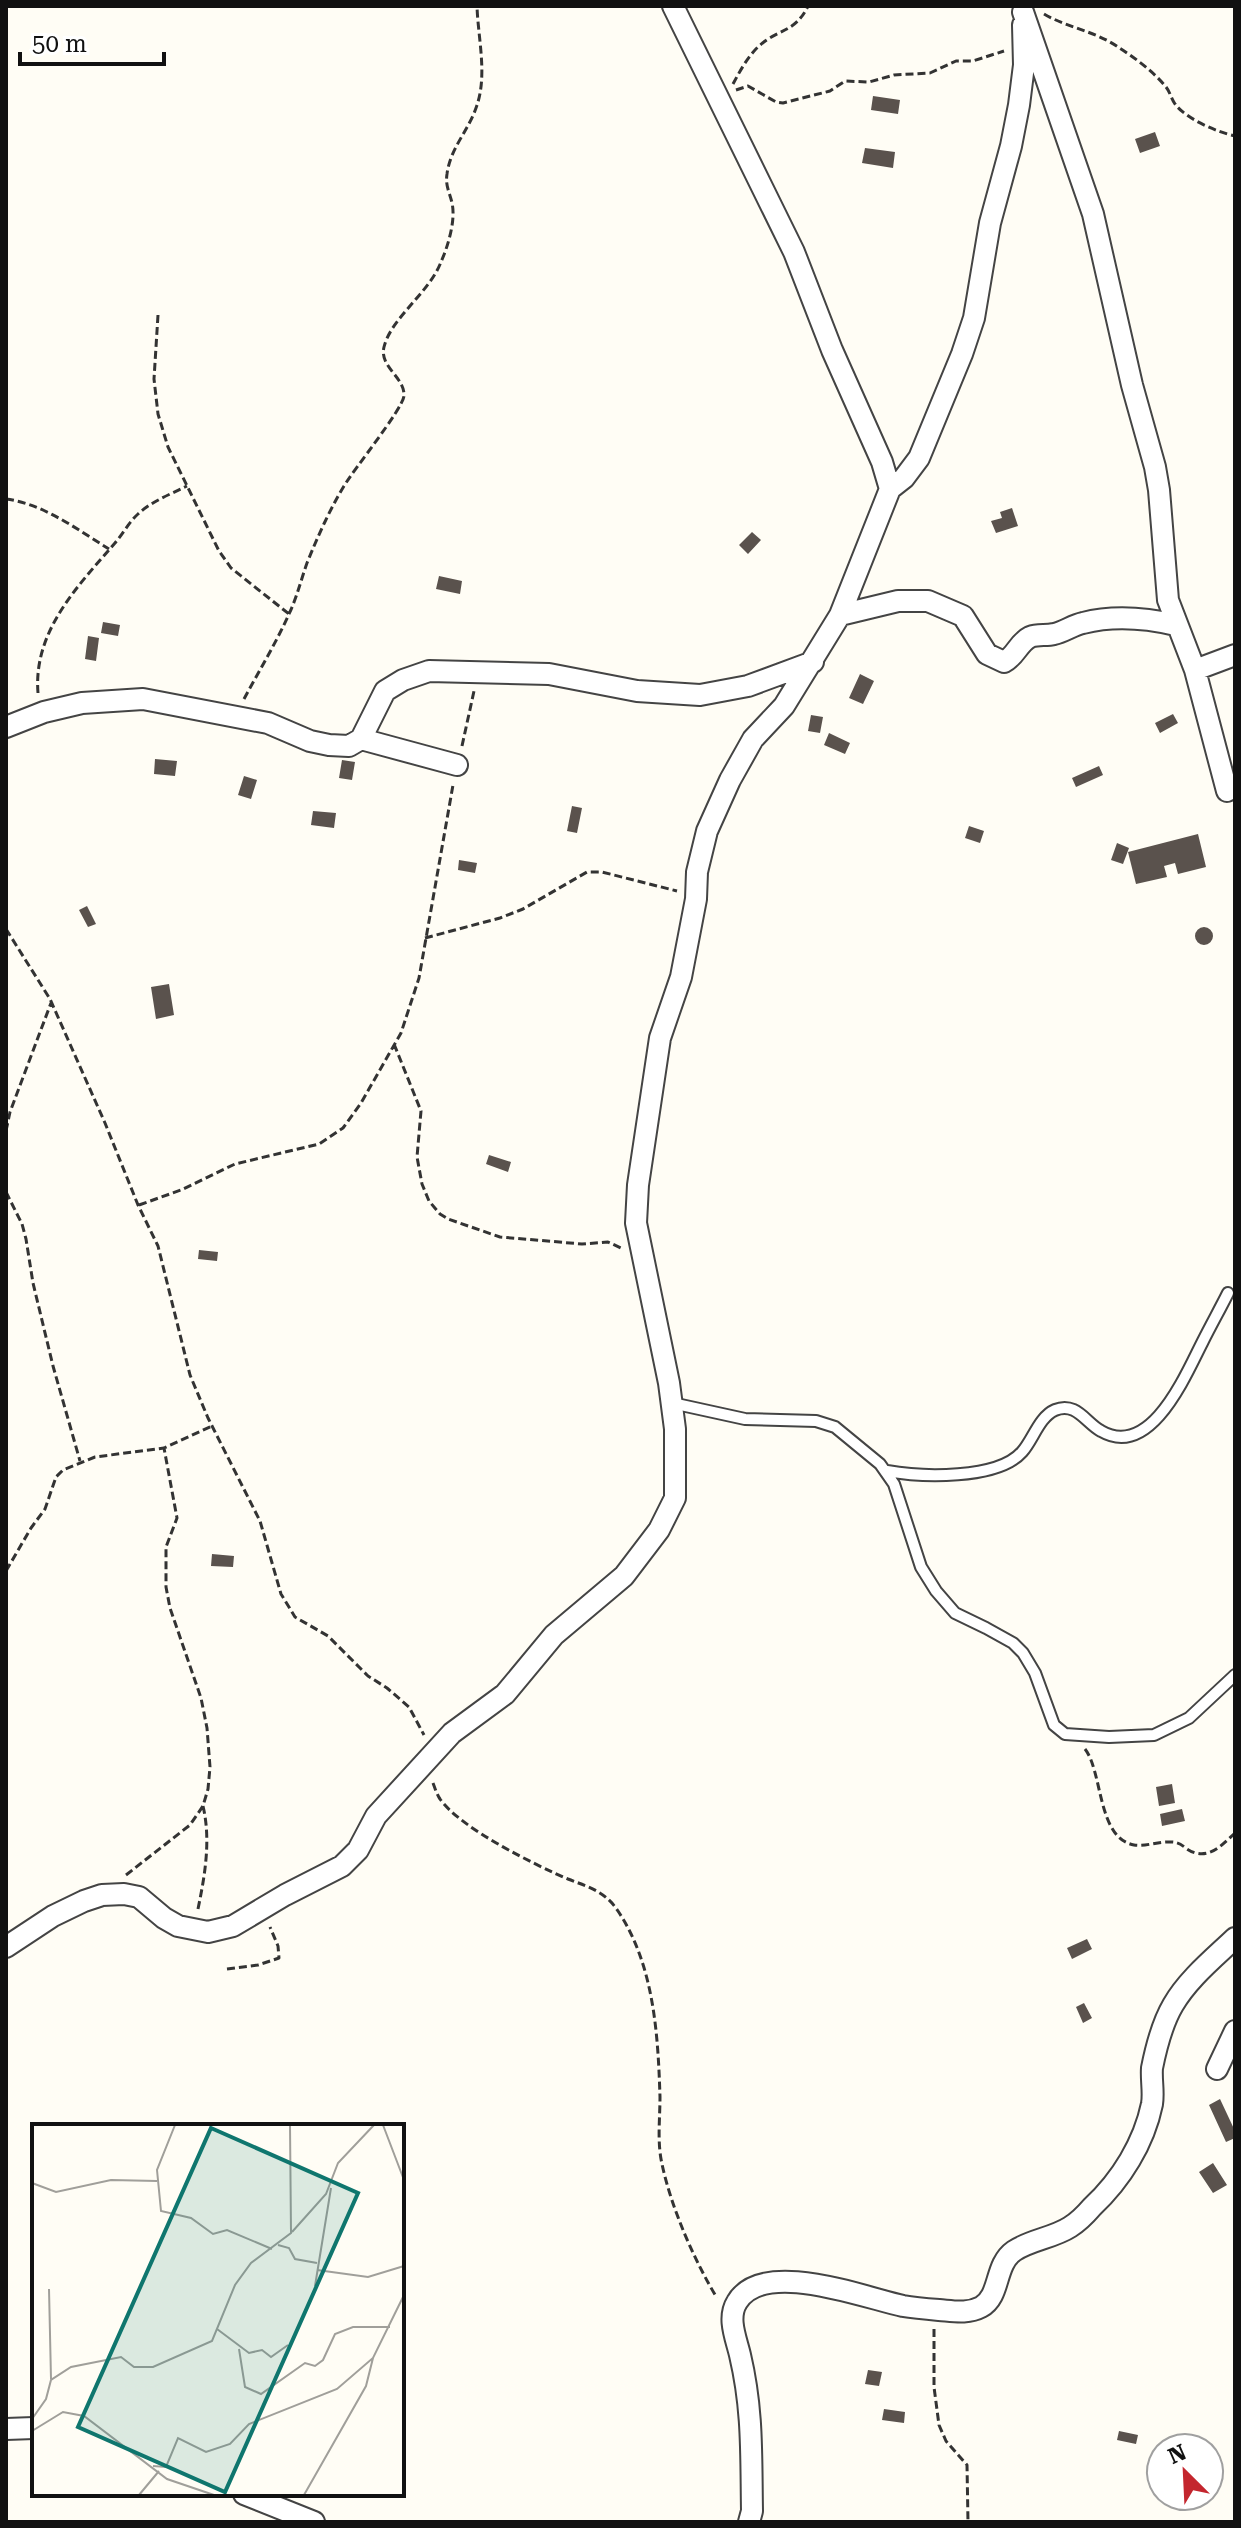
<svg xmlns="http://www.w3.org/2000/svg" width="1241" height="2528" font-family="'Roboto Serif',serif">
	<rect width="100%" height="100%" fill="#fffdf5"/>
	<path fill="#5a524d" d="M873 96 900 100 898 114 871 110Z
		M1155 132 1160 146 1140 153 1135 139Z
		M865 148 895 152 893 168 862 163Z
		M1012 508 1018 526 996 533 991 521 1002 518 1000 512Z
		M752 532 761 540 748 554 739 545Z
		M439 576 462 581 460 594 436 589Z
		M103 622 120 625 118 636 101 633Z
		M88 636 99 638 96 661 85 659Z
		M860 674 874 681 863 704 849 698Z
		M1173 714 1178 723 1160 733 1155 723Z
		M811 715 823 717 820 733 808 731Z
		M829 733 850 743 845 754 824 745Z
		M155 759 177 761 175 776 154 774Z
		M342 760 355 762 352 780 339 778Z
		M1099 766 1103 775 1076 787 1072 778Z
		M244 776 257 780 251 799 238 795Z
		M572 806 582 808 577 833 567 831Z
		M313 811 336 813 334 828 311 825Z
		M969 826 984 831 980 843 965 838Z
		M1198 834 1206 867 1178 874 1175 863 1164 866 1167 877 1136 884 1128 852Z
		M1117 843 1129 848 1123 864 1111 860Z
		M459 860 477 863 475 873 458 870Z
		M87 906 96 924 88 927 79 910Z
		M1195 936a9 9 0 1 1 18 0a9 9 0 1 1-18 0Z
		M169 984 174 1015 156 1019 151 987Z
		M489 1155 511 1162 508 1172 486 1164Z
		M199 1250 218 1252 217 1261 198 1259Z
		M212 1554 234 1556 233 1567 211 1566Z
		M1172 1784 1175 1803 1159 1806 1156 1787Z
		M1182 1809 1185 1821 1162 1826 1160 1814Z
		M1087 1939 1092 1949 1072 1959 1067 1948Z
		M1084 2003 1092 2018 1083 2023 1076 2007Z
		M1220 2099 1235 2131V2138L1226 2142 1209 2105Z
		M1213 2163 1227 2185 1213 2193 1199 2172Z
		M868 2370 882 2372 879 2386 865 2384Z
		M884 2409 905 2412 904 2423 882 2420Z
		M1119 2431 1138 2435 1136 2444 1117 2440Z"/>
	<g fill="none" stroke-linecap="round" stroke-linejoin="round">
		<g stroke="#444" stroke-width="14">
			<path id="lane" d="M672 1403 745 1419 816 1421 835 1427 880 1464 894 1484 921 1567 936 1591 955 1613 986 1628 1013 1643 1023 1653 1035 1673 1054 1725 1065 1734 1109 1737 1154 1735 1189 1718 1235 1675
				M887 1471C921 1477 997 1480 1022 1452 1033 1440 1039 1417 1055 1410 1076 1401 1086 1423 1101 1431 1151 1460 1186 1374 1203 1341 1211 1325 1220 1309 1228 1293"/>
		</g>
		<g stroke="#444" stroke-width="24">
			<path id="street" d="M1023 12 1093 214 1132 385 1155 467 1159 490 1168 600 1195 670 1227 791
				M890 489 904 478 919 458 962 354 974 318 990 223 1011 146 1019 105 1024 65 1023 25
				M840 615 898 601H928L963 616 987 654 1004 662C1016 656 1018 643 1030 637 1038 634 1046 636 1054 634 1064 632 1073 625 1083 623 1114 615 1146 618 1176 625
				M1195 670 1235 655
				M6 727 44 712 82 703 143 699 268 723 310 741 329 745 349 746 361 739 385 691 403 680 429 671 549 674 637 691 700 695 748 686 813 662
				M361 739 457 765
				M6 1947 53 1916 84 1901 102 1895 124 1894 139 1897 164 1918 178 1926 208 1932 233 1926 285 1895 342 1866 358 1850 376 1816 452 1733 505 1694 554 1635 624 1576 659 1530 675 1498V1429L669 1383 636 1223 638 1185 660 1038 681 977 696 899 697 872 707 831 730 780 753 739 784 706 840 615 890 489 882 462 832 350 794 252 673 6
				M1217 2069 1235 2031
				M6 2429 34 2428
				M244 2494 314 2522
				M749 2522 752 2511C751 2455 753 2410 740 2355 736 2338 727 2318 737 2302 763 2258 865 2298 903 2306 915 2308 927 2309 939 2310 953 2311 968 2314 981 2307 1001 2296 994 2265 1014 2251 1030 2240 1053 2238 1070 2227 1078 2222 1086 2214 1092 2207 1121 2180 1144 2143 1152 2104 1154 2092 1151 2080 1152 2068 1156 2048 1163 2022 1173 2005 1188 1979 1214 1958 1235 1938"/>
		</g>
		<path stroke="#333" stroke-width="3" stroke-dasharray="8 4" stroke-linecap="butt" d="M1044 14C1068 28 1095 31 1118 47 1135 58 1153 71 1166 87 1170 92 1171 98 1175 104 1186 119 1217 132 1235 136
			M733 84C740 71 748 56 759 46 779 28 795 33 808 6
			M736 90 748 86 776 102 783 103 830 91 845 81 869 82 894 75 930 73 956 61H973L1004 51
			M158 315 154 379 158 414 168 447 219 551 231 568 289 614
			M6 499C44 504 78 530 109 549
			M38 693C33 631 78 586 115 543 123 534 129 522 138 514 152 501 171 494 187 486
			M244 699C259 671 276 643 289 614 297 597 301 580 307 563 318 536 329 511 344 486 354 469 402 410 404 396 405 377 379 367 384 347 391 318 429 293 441 262 448 246 456 220 452 203 450 193 445 186 447 174 450 149 468 131 476 108 488 76 478 39 477 6
			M462 746 474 691
			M6 929 50 999 105 1123 138 1205 158 1246 190 1375 208 1418 260 1521 281 1594 295 1617 328 1636 368 1676 387 1688 409 1707 424 1735
			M425 938 500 918 523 909 587 872H602L677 891
			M394 1044 421 1111 417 1157 422 1184 429 1201 440 1214 448 1219 500 1237 582 1244 608 1242 621 1248
			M6 1131 10 1112 51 1003
			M6 1192 22 1224 26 1239 33 1283 53 1366 80 1461
			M139 1205 181 1190 235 1164 319 1144 343 1128 361 1103 401 1033 419 978 453 785
			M6 1571 31 1528 45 1509 56 1477 63 1470 95 1457 164 1448 212 1426
			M1085 1749C1103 1772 1097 1838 1134 1845 1145 1847 1159 1841 1171 1842 1178 1842 1182 1845 1187 1849 1207 1862 1221 1846 1235 1833
			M433 1783C435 1788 437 1795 440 1799 460 1828 535 1865 568 1879 588 1887 605 1891 618 1911 654 1965 658 2034 660 2097 660 2119 657 2142 662 2164 671 2207 694 2260 717 2298
			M126 1875 190 1825 203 1806 208 1789 210 1767 207 1728 201 1698 170 1608 166 1587V1547L177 1518 164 1448
			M198 1909C205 1875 211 1840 203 1806
			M227 1969 258 1965 279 1958 278 1946 270 1927
			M934 2329V2387L939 2425 946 2441 967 2465 968 2522"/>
		<use href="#lane" stroke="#fff" stroke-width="10"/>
		<use href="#street" stroke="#fff" stroke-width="20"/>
	</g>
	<g transform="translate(32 2124)">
		<rect width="372" height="372" fill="#fffdf5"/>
		<path fill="none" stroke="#a09f9a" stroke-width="2" d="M143 1 125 46 129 87 159 94 181 110 195 106 240 125M351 1 372 56M0 59 24 68 79 56 125 57M260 108 294 70 306 39 342 1M246 121 257 124 263 135 285 139M285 146 336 153 372 142M283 162 299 64M17 165 19 255M185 205 217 229 230 226 239 233 256 221M207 225 213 263 229 270 273 239 283 242 291 236 303 210 321 203H358M0 295 14 275 19 256 39 243 89 233 102 243H121L180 217 203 161 219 139 259 109 258 1M0 307 31 288 52 292 135 355 182 371M121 342 134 343 146 314 174 328 198 320 217 300 305 265 341 234 372 171M107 371 127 347M272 371 334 262 341 234"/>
		<path fill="#0f766e" fill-opacity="0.15" stroke="#0f766e" stroke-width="4" d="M179 4 326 69 193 368 46 303Z"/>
		<rect width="372" height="372" fill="none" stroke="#111" stroke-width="4"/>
	</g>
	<rect width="1241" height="2528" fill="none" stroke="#111111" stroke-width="16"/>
	<g transform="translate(1185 2472) rotate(336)"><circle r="38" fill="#ffffff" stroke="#a0a0a0" stroke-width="2"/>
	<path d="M0-6L14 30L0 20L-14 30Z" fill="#c4262e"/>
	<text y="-12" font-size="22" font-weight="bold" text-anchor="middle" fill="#111111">N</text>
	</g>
	<path d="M20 52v12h144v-12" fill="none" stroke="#111111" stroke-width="4"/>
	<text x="32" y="52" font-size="24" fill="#111111" stroke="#ffffff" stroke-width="6" paint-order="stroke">50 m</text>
</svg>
